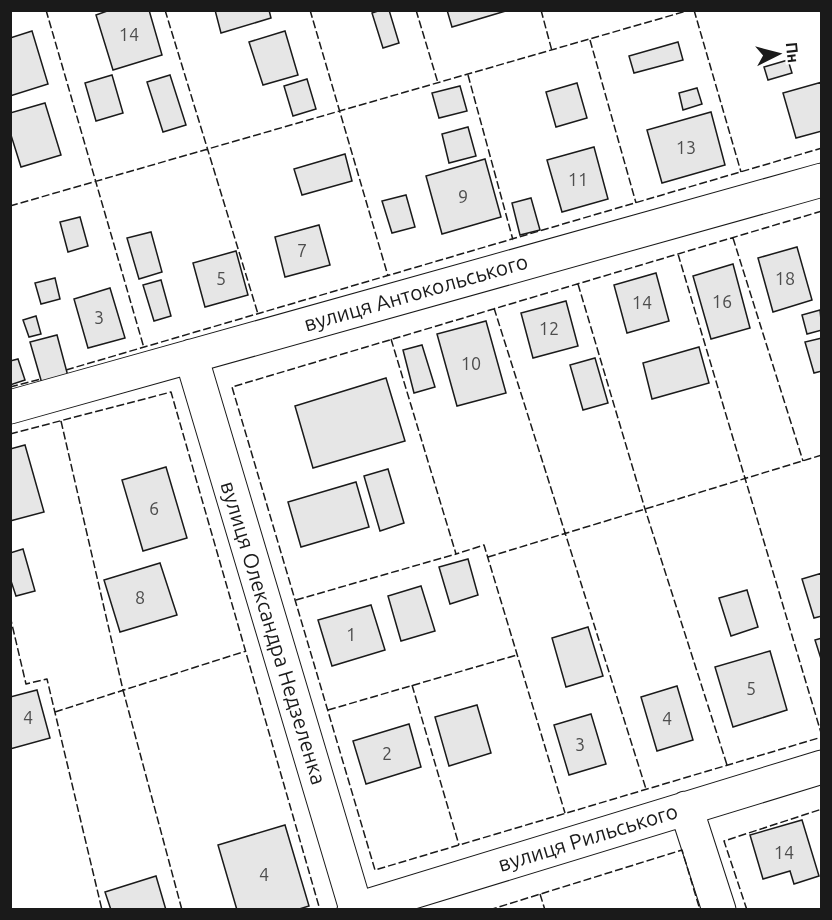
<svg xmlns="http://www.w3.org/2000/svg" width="832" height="920" font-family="Ubuntu,sans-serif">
	<rect width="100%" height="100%" fill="#fff"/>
	<path fill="#e6e6e6" stroke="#1a1a1a" stroke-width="1.5" d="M110 10H149L162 55 113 70 96 15Z
		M215 10H269L271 18 221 33Z
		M381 10H389L399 43 383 48 372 13Z
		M447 10H509L452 27Z
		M32 31 48 84 10 96V38Z
		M285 31 298 75 263 85 249 42Z
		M678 42 683 60 634 73 629 56Z
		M788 60 792 73 768 80 764 67Z
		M112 75 123 113 96 121 85 83Z
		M170 75 186 125 163 132 147 82Z
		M307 79 316 109 293 116 284 86Z
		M822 82V131L796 138 783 93Z
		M577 83 587 118 556 127 546 92Z
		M460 86 467 111 439 118 432 93Z
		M697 88 702 104 683 110 679 93Z
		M45 103 61 155 21 167 10 132V113Z
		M711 112 725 165 662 183 647 130Z
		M468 127 476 156 449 163 442 134Z
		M594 147 608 199 562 212 547 160Z
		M345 154 352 181 302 195 294 169Z
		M485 159 501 217 442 234 426 176Z
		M406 195 415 227 392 233 382 201Z
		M531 198 540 230 520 235 512 203Z
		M80 217 88 246 68 252 60 222Z
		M319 225 330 265 285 277 275 237Z
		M151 232 162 272 139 279 127 238Z
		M797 247 812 300 773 312 758 258Z
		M236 251 248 295 205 307 193 263Z
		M733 264 750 328 711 339 693 276Z
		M656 273 669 321 627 333 614 285Z
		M55 278 60 299 41 304 35 283Z
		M161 280 171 316 154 321 143 285Z
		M110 288 125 338 88 348 74 299Z
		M566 301 578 346 533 358 521 313Z
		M820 310 822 330 807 334 802 315Z
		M36 316 41 334 29 337 23 320Z
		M486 321 506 393 457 406 437 334Z
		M57 335 69 380 43 387 30 342Z
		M822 338V371L814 373 805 342Z
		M422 345 435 387 414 393 403 350Z
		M699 347 709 383 652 399 643 363Z
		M595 358 608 403 583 410 570 365Z
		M18 359 25 380 10 385V361Z
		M386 378 405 441 313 468 295 406Z
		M25 445 44 512 10 521V449Z
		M166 467 187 538 143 551 122 480Z
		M388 469 404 523 380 531 364 476Z
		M356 482 369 527 301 547 288 502Z
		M23 549 35 591 16 596 10 578V553Z
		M468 559 478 595 450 604 439 567Z
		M160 563 177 615 120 632 104 580Z
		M822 573V616L814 618 802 579Z
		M421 586 435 631 401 641 388 596Z
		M747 590 758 627 731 636 719 598Z
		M371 605 385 650 332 666 318 620Z
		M588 627 603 676 566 687 552 638Z
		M822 638V662L815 640Z
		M770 651 787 710 733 727 715 667Z
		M677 686 693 740 657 751 641 697Z
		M37 690 50 738 10 749V697Z
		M477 705 491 753 449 766 435 717Z
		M591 714 606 764 569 775 554 725Z
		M409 724 421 767 366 784 353 741Z
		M802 820 819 876 794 884 790 871 763 879 750 835Z
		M285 825 309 906 296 910H237L218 845Z
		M156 876 166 910H111L105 892Z"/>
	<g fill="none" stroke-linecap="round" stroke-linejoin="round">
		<g stroke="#1a1a1a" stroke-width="35">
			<path id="minor" d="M191 356 356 909
				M10 407 822 180
				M686 808 719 910
				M354 910 822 767"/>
		</g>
		<use href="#minor" stroke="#fff" stroke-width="33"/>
		<path stroke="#1a1a1a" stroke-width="1.5" stroke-dasharray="8 3" stroke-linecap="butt" d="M46 10 144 348
			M165 10 258 314
			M310 10 388 276
			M416 10 438 83
			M541 10 552 51
			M694 10 741 172
			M820 10 822 16
			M590 40 636 203
			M468 75 513 240
			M10 206 690 10
			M822 211 232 387 375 870 822 737
			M733 238 803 461
			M678 254 822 736
			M578 284 645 509 727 765
			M494 308 646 789
			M391 339 456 554 484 545 565 813
			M66 370 822 148
			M10 387 41 379
			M61 421 123 690 182 910
			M10 434 171 392 320 910
			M488 557 822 455
			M296 600 456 554
			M10 616 26 684 47 679 102 910
			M412 685 459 845
			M328 710 517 655
			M55 712 246 651
			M540 894 545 910
			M489 910 682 850 700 910
			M747 910 724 841 822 809"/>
	</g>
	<g text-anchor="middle" stroke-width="4.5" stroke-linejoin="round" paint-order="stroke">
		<g font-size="18" fill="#4d4d4d">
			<text x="129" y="41">14</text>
			<text x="686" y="154">13</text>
			<text x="578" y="186">11</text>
			<text x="463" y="203">9</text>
			<text x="302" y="257">7</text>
			<text x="221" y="285">5</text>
			<text x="785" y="285">18</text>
			<text x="722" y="308">16</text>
			<text x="642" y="309">14</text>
			<text x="99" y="324">3</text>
			<text x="549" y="335">12</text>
			<text x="471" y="370">10</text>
			<text x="154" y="515">6</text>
			<text x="140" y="604">8</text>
			<text x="351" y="641">1</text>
			<text x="751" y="695">5</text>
			<text x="28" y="724">4</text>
			<text x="667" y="725">4</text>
			<text x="580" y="751">3</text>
			<text x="387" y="760">2</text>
			<text x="784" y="859">14</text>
			<text x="264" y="881">4</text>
		</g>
		<g font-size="21" fill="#1a1a1a" stroke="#fff">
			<text transform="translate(416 293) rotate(-16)" y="7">вулиця Антокольського</text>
			<text transform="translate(273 633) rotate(73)" y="7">вулиця Олександра Недзеленка</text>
			<text transform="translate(588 838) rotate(-17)" y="7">вулиця Рильського</text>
		</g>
	</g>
	<rect width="832" height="920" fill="none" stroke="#1a1a1a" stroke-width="24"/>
	<g transform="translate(778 54) rotate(84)" stroke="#ffffff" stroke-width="4.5" paint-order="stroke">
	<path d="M0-4.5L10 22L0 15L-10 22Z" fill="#1a1a1a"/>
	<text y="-9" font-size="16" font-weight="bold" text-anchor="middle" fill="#1a1a1a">Пн</text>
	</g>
</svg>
